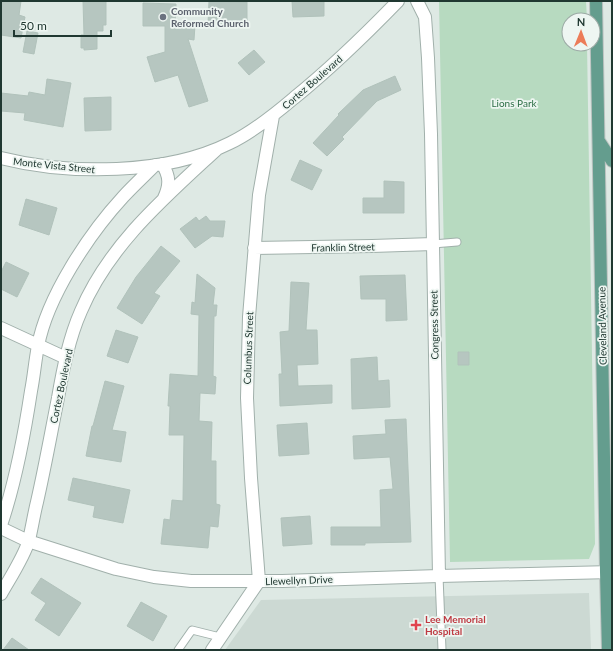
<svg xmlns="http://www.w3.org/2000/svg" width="613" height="651" font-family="Lato,sans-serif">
	<rect width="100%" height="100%" fill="#dee9e4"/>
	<path fill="#ccd9d3" d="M589 593 591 650H225L261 600Z"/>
	<path fill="#b7dac0" d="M439 1H586L587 20H569V44H587L595 544 589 559 450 562Z"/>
	<path fill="#b6c6c0" stroke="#b1c2bb" d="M1 1H21L19 15 25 17 21 38 1 35Z
		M83 1H106V25H103V31H97V49L84 50V48H81V35H84Z
		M209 1 247 2V24H208Z
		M292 1H324V16L293 17Z
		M143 3 176 4 175 25H195L194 40 188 39 208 101 189 107 178 75 155 82 147 57 165 52V26H143Z
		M27 31 38 33 34 54 23 52Z
		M254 50 265 62 249 75 238 63Z
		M395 76 401 90 377 101 342 137 344 139 327 156 313 143 339 115 338 114 363 90Z
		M47 79 71 83 63 127 24 120 25 113 1 111V93L28 96 29 92 45 95Z
		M111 97V130L85 131 84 98Z
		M300 160 322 170 312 190 291 180Z
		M384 181 404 182V213H363V198H384Z
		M26 199 57 208 49 235 19 225Z
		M206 216 210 221H225L223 237 212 236 195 248 180 229 196 217 199 221Z
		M161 246 180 261 154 293 160 296 142 324 117 308 136 277Z
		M6 262 29 273 17 297 1 289V272Z
		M197 274 215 288 213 305H217L216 316H214L213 376 216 377 215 394 200 393 199 421 212 422 211 461H216V504L220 505 218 527 210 526 208 548 161 544 164 519 170 520 172 500 183 501 184 435H169L170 406H168L170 374 198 376 199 315 191 314 192 302 195 303Z
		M405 275 407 320 386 321V299H361L360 276Z
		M291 282 309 283 306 330H317L318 364 297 365 298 386 332 385V403L280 406 279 374H282L280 332 289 331Z
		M116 330 138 337 128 363 107 356Z
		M458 352H469V365H458Z
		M377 357 378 381 389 380 390 407 352 409 351 359Z
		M105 381 124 386 112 430 126 432 121 462 86 456 92 426H93Z
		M406 419 411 542 365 543V545H331V527H381L380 490 393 489 390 457 354 459 353 436 386 434 385 420Z
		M307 423 309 454 279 456 277 425Z
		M73 478 130 490 123 523 93 517 95 506 68 500Z
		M310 516 312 544 283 546 281 518Z
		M41 578 81 603 59 636 35 620 46 603 31 593Z
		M141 602 167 616 153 641 127 626Z
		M12 638 29 650H3Z"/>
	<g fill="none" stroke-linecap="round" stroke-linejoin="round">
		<g stroke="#a1b0ab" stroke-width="9">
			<path id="service" d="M433 244 457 242
				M439 576 442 650
				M178 650 192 630 220 637"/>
		</g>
		<g stroke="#a1b0ab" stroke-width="14">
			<path id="minor" d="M417 1 425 17 428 58 431 134 439 576
				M1 158C69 175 166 175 230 143 253 132 274 115 294 98 331 68 365 35 398 1
				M162 164C170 176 170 185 164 198
				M254 248 372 246 433 244
				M1 328 66 358
				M1 525C16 481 24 437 31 391 34 376 35 361 38 346 47 297 89 234 123 197 133 186 144 176 155 165
				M1 528 28 541 116 569 154 577 191 581H282L439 576 612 572
				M1 594C10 578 24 557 29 540 32 527 34 514 37 502 45 467 51 433 58 398 63 369 69 338 81 311 109 245 164 198 216 150
				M212 650 259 581 251 478 247 398 249 317 259 195 273 116"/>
		</g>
		<g stroke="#bcc3c1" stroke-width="14">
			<path id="primary" d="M596 1 606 572 608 650
				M599 141 612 161"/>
		</g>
		<use href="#service" stroke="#fff" stroke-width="7"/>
		<use href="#minor" stroke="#fff" stroke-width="12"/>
		<use href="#primary" stroke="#649d8e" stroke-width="12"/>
	</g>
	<circle fill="#6b7280" stroke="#eef6f2" stroke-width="1.5" cx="163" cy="17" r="4"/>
	<path fill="#e0444e" stroke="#eef6f2" stroke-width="1.5" d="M414 619h4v4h4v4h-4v4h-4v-4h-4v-4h4z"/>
	<g text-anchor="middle" stroke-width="3.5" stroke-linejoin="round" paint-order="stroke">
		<g font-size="10" font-weight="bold" fill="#5b616d" stroke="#eef6f2" text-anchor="start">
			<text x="171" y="15">Community<tspan x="171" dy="12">Reformed Church</tspan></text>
		</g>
		<g font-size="10" fill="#203831" stroke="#eef6f2">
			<text transform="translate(312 82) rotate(-41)" y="4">Cortez Boulevard</text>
			<text transform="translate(54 165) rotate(6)" y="4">Monte Vista Street</text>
			<text transform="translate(343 247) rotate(-1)" y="4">Franklin Street</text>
			<text transform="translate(434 325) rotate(-91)" y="4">Congress Street</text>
			<text transform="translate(602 326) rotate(-91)" y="4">Cleveland Avenue</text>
			<text transform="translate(248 348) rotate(-88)" y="4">Columbus Street</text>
			<text transform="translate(61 386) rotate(-78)" y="4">Cortez Boulevard</text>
			<text transform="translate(299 580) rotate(-2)" y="4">Llewellyn Drive</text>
		</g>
		<g font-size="10" fill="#2c6d45" stroke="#eef6f2">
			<text x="514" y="107">Lions Park</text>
		</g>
		<g font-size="10" font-weight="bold" fill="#be3a42" stroke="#eef6f2" text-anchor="start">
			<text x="425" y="623">Lee Memorial<tspan x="425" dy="12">Hospital</tspan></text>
		</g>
	</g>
	<rect width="613" height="651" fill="none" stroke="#203831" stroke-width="4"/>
	<g transform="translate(581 32) rotate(1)"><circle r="19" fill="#eef6f2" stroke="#9caaa5"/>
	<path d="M0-3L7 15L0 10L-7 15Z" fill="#ec7c58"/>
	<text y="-6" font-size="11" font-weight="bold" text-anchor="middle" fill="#203831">N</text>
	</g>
	<path d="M14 30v6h97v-6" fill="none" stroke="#203831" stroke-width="2"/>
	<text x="20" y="30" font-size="12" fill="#203831" stroke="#eef6f2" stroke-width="3" paint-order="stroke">50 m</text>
</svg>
